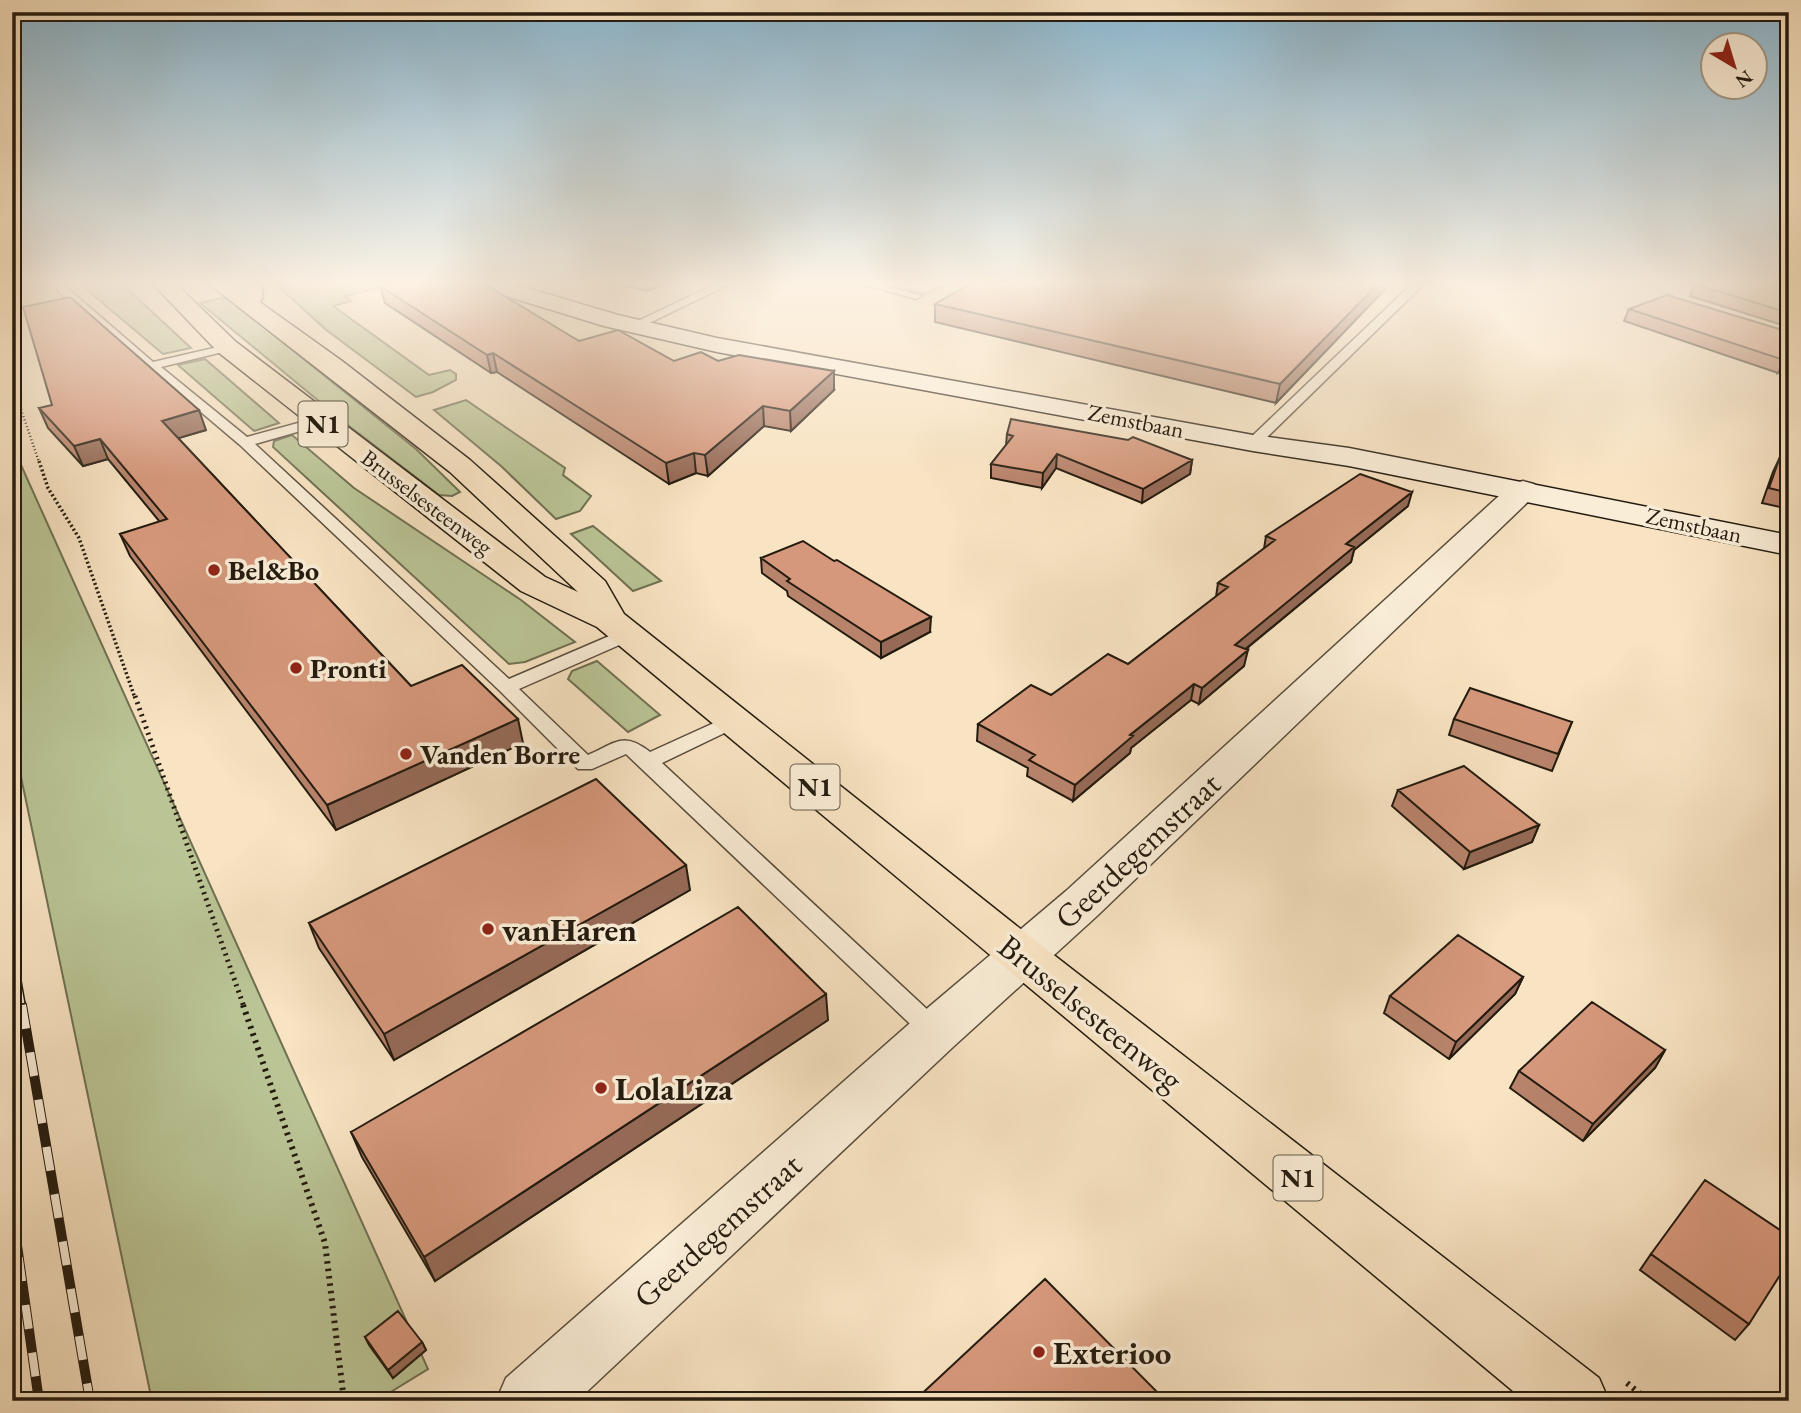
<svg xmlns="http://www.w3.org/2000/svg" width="1801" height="1413" font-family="'EB Garamond',serif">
	<rect width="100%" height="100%" fill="#f8e3c2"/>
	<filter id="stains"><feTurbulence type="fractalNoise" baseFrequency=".00286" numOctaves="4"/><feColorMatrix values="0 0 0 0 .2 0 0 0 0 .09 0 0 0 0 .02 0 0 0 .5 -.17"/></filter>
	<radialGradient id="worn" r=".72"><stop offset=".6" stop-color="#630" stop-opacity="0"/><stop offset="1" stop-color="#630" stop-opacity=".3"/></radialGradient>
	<path fill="#bac495" stroke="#6f7052" stroke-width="2" d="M121 283 191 348 163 354 80 284Z
		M281 283H399L345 296 351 301 333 306 429 375 450 370 456 374V380L433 392 416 397 325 329 278 286Z
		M226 297 416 449 460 492 452 496 439 495 349 426 200 303Z
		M205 359 279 423 254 431 178 365Z
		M466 400 565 468 563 475 591 496 580 511 556 519 501 466 434 410Z
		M292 435 354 488 521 600 575 642 525 662 509 664 273 447 274 441Z
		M12 445 428 1369 376 1401H152L12 734Z
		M593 526 661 581 633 591 571 534Z
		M597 661 660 715 628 732 568 679 572 671Z"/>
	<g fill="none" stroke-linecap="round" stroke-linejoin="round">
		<g stroke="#594d3c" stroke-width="3">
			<path id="lane" d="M718 283H732L637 329 627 326Z
				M857 283H875L922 296 916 299Z
				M905 283C923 286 929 282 946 283L926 293 901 288V284Z
				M1413 283H1425L1258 446H1248V440Z
				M58 287H66L153 362 231 344V350L161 367 247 437 320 417 325 418V424L255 444 509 679 621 631H633L636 635 633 639 519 689 588 755C616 743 623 731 650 752L727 717H741L744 721 741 725 662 763 944 1025 948 1032 944 1039 935 1042 926 1039 626 754 592 769H578L500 691 240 445 58 291Z"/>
		</g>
		<g stroke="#594d3c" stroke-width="3">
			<path id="street" d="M1523 481 1534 484 1538 490 1534 496 1098 915 953 1047 577 1401H496L506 1378 917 1017 1066 891 1512 484Z"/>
		</g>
		<g stroke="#241b0f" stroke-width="3">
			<path id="secondary" d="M243 283H265L262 287 263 297 256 308H240L237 303C241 296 238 289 243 283Z
				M477 283H510L618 315 717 338 1253 435 1349 448 1789 535V555L1349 466 1253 451 717 352 604 326 480 288Z"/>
		</g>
		<g stroke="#241b0f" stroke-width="3">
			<path id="primary" d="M152 283H175L236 342 545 577 578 592 450 472 208 283H233L342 361 470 460 605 581 624 614 1037 942 1599 1378 1609 1401H1525L597 627 521 591 218 352Z"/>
		</g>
		<path stroke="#241b0f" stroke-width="2.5" stroke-dasharray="1 2.5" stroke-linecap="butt" d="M1644 283 1674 296 1672 300
			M12 383 39 462"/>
		<path stroke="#241b0f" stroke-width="3.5" stroke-dasharray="2 2.5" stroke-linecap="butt" d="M39 461 48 488 79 538 135 698"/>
		<path stroke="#241b0f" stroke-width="5" stroke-dasharray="2 4.5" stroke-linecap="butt" d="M135 696 244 1007"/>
		<path stroke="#241b0f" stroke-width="6" stroke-dasharray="2.5 5" stroke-linecap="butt" d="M243 1005 325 1243 344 1401
			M1627 1383 1649 1401"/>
		<use href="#lane" fill="#faedd7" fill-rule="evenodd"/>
		<use href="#street" fill="#faedd7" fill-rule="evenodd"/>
		<use href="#secondary" fill="#faedd7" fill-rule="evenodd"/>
		<use href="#primary" fill="#f8e3c2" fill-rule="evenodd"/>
		<g stroke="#241b0f" stroke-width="9">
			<path id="rail-far1" d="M12 950 22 1007"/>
		</g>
		<g stroke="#241b0f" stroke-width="10">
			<path id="rail" d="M22 1005 90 1401
				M12 1210 39 1401"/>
		</g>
		<use href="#rail-far1" stroke="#faedd7" stroke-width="6" stroke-dasharray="18" stroke-linecap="butt"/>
		<use href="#rail" stroke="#faedd7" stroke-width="8" stroke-dasharray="24" stroke-linecap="butt"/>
	</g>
	<path fill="#b8836b" stroke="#241b0f" stroke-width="2" d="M613 283H666L647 291Z
		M972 283H1391L1276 403 935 322V304Z
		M1789 283V327L1690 296 1695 284 1779 287Z
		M380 286 454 287 579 341 674 361H718L834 390 791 431 764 426 708 476 696 473 669 484 497 372 491 373 385 303Z
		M1629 309 1789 332V368L1778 373 1624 321Z
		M39 408 206 430 178 438 411 686 523 743 336 830 130 556 120 534 160 522 108 459 83 466 48 428Z
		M1007 434 1192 460 1190 474 1142 503 1056 468 1042 488 991 478V464L1006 445Z
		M1780 457 1789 460V509L1762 503 1773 472Z
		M1408 506 1354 550 1351 562 1246 649 1244 666 1199 704 1191 700 1131 748 1130 753 1073 801 1027 776 1028 768 977 741 978 724 1128 664 1216 597 1218 583 1264 549 1266 536Z
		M761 558 930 632 881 658 788 596 787 591 762 573Z
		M1454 719 1572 722 1552 771 1449 735Z
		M1398 790 1539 825 1532 842 1464 869 1392 806Z
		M690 890 394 1060 319 948 309 923Z
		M1523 977 1515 994 1449 1059 1384 1013 1390 996Z
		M828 1020 435 1281 362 1157 351 1132Z
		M1665 1050 1655 1068 1583 1141 1510 1088 1519 1071Z
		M1651 1254 1749 1324 1735 1340 1640 1270Z
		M365 1337 422 1342 426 1350 393 1378 369 1345Z"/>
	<path fill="#966a57" stroke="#241b0f" stroke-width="2" d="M646 283H666L647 291Z
		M1379 283H1391L1276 403 1280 384Z
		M493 353 497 372 491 373 487 355Z
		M1789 358V368L1778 373 1784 360Z
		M834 371V390L791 431 790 411Z
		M763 406 764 426 708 476 705 455Z
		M199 410 206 430 169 441 162 421Z
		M100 439 108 459 83 466 74 446Z
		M694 453 696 473 669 484 666 463Z
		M1057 454 1056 468 1042 488 1043 473Z
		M1192 460 1190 474 1142 503 1143 489Z
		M1412 492 1408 506 1354 550 1351 562 1232 660 1235 645 1346 544Z
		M931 617 930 632 881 658V642Z
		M1248 650 1244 666 1199 704 1202 688Z
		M1194 684 1191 700 1131 748 1130 753 1073 801 1075 785 1130 735Z
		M518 719 523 743 336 830 327 805Z
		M1539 825 1532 842 1464 869 1470 852Z
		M686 865 690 890 394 1060 384 1034Z
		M1523 977 1515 994 1449 1059 1456 1042Z
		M826 994 828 1020 435 1281 424 1257Z
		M1665 1050 1655 1068 1583 1141 1593 1124Z
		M422 1342 426 1350 393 1378 388 1370Z"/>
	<path fill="#d6987c" stroke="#241b0f" stroke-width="2" d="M393 283H446L454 287 465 283H483L579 341 618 330 674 361 701 352 718 361 739 355 834 371 790 411 763 406 705 455 694 453 666 463 493 353 487 355 380 286Z
		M972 283H1379L1280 384 935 304Z
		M1699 283H1764L1779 287 1789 283V313L1695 284Z
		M1667 295 1789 332V358L1784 360 1629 309Z
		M70 297 199 410 162 421 411 686 462 665 518 719 327 805 120 534 167 519 100 439 74 446 39 408 52 405 23 307Z
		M1011 419 1128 440 1133 437 1192 460 1143 489 1057 454 1043 473 991 464 1013 436 1007 434Z
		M1780 457 1789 460V493L1769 488Z
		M1360 474 1412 492 1346 544 1354 547 1235 645 1248 650 1202 688 1194 684 1130 735 1133 736 1075 785 1029 760 1035 755 978 724 1031 685 1051 695 1108 654 1128 664 1228 587 1218 583 1275 540 1266 536Z
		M803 541 834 561 837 560 931 617 881 642 787 581 790 579 761 558Z
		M1470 688 1572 722 1558 754 1454 719Z
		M1464 766 1539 825 1470 852 1398 790Z
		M596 779 686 865 384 1034 309 923Z
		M738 907 826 994 424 1257 351 1132Z
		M1458 935 1523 977 1456 1042 1390 996Z
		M1592 1002 1665 1050 1593 1124 1519 1071Z
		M1705 1180 1789 1236V1261L1749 1324 1651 1254Z
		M1045 1279 1166 1401H914Z
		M398 1311 422 1342 388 1370 365 1337Z"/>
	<linearGradient id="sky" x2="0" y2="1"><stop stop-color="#8ab8d2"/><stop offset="0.59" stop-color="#fcf2e4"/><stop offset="1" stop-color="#fcf2e4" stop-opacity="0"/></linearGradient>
	<rect width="1801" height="480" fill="url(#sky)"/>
	<g fill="#8f2418" stroke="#faedd7" stroke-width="2.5">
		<circle cx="214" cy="570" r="7"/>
		<circle cx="296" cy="668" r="7"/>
		<circle cx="406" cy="754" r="7"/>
		<circle cx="488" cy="929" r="7"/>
		<circle cx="601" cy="1088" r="7"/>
		<circle cx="1039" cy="1352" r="7"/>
	</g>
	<g text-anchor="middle" stroke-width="7" stroke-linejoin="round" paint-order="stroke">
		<g font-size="23" fill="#241b0f" stroke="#faedd7">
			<text transform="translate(1136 421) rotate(11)" y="8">Zemstbaan</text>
			<text transform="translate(427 502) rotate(37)" y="8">Brusselsesteenweg</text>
			<text transform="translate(1694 525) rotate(12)" y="8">Zemstbaan</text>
		</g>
		<g fill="#faedd7" stroke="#645a4b" stroke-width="2">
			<rect x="298.5" y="401.5" width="49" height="45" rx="5"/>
			<rect x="790.5" y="764.5" width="49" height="45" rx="5"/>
			<rect x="1273.5" y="1155.5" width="49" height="45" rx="5"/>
		</g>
		<g font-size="26" font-weight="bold" fill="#241b0f">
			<text x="323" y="433">N1</text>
			<text x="815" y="796">N1</text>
			<text x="1298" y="1187">N1</text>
		</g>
		<g font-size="28" font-weight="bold" fill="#241b0f" stroke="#faedd7" text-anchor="start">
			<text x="228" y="580">Bel&amp;Bo</text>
			<text x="310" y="678">Pronti</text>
			<text x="420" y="764">Vanden Borre</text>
		</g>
		<g font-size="33" fill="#241b0f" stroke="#faedd7">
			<text transform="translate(1137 850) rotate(-43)" y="12">Geerdegemstraat</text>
			<text transform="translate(1091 1012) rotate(39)" y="12">Brusselsesteenweg</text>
			<text transform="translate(717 1230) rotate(-42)" y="12">Geerdegemstraat</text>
		</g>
		<g font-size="33" font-weight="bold" fill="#241b0f" stroke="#faedd7" text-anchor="start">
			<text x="502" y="941">vanHaren</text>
			<text x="615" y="1100">LolaLiza</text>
			<text x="1053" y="1364">Exterioo</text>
		</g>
	</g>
	<rect width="1801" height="1413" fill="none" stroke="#f8e3c2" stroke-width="42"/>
	<rect x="14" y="14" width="1773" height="1385" fill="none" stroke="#241b0f" stroke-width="3.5"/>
	<rect x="21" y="21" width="1759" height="1371" fill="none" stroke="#241b0f" stroke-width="2"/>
	<g transform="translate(1734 66) rotate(142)"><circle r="33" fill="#faedd7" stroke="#a49987" stroke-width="2"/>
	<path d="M0-5L12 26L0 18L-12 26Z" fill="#8f2418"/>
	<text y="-10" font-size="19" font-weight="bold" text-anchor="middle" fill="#241b0f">N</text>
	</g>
	<rect width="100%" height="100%" filter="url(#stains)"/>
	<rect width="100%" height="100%" fill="url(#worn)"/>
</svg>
